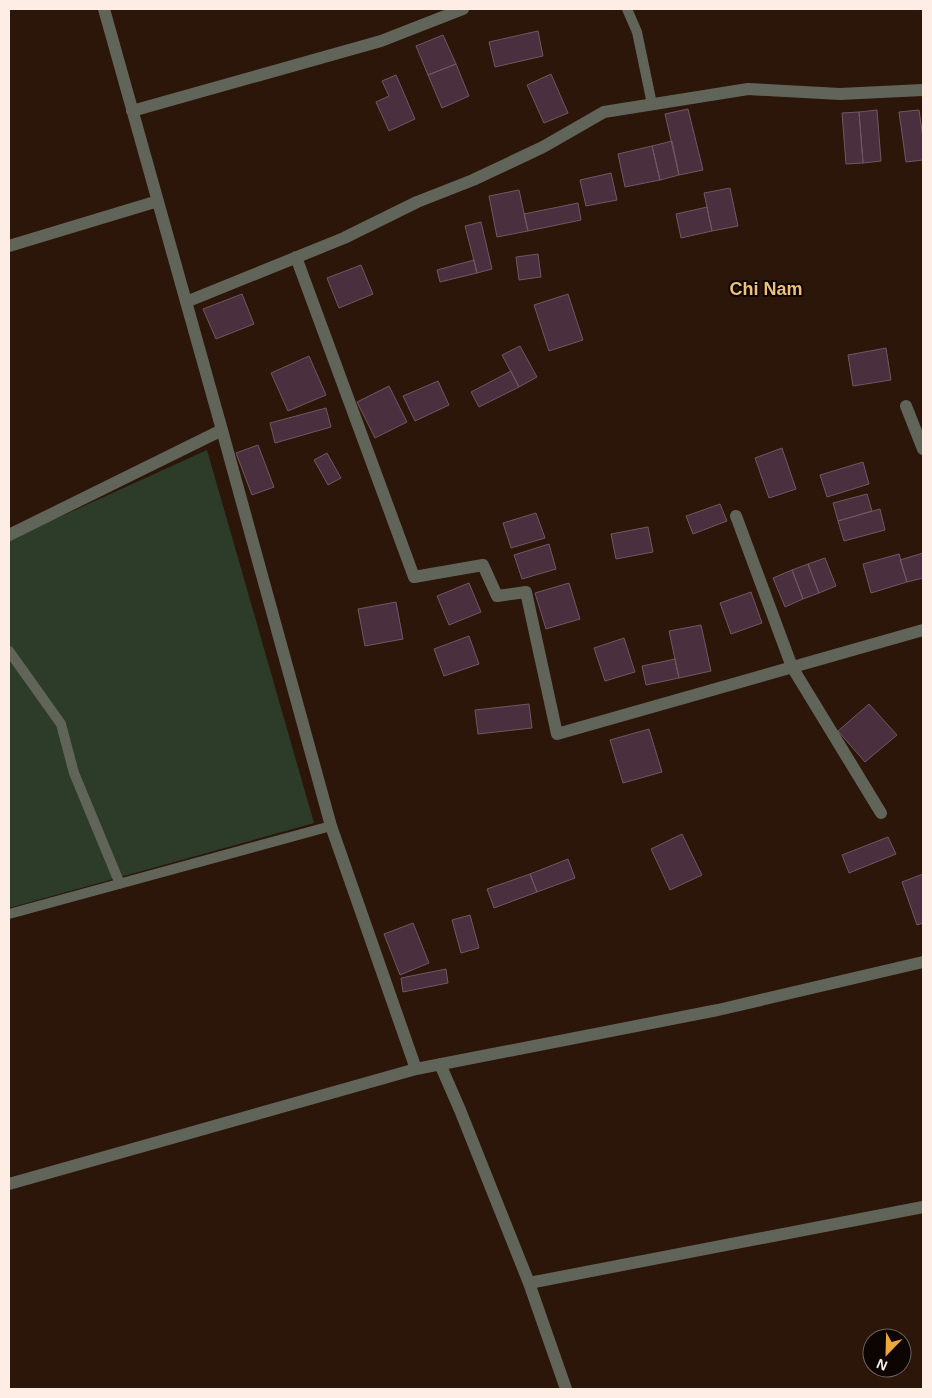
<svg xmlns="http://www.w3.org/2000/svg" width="932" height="1398" font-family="Arial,sans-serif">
	<rect width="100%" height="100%" fill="#2c1509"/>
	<path fill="#2c3c29" d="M207 450 314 823 9 908V540Z"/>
	<path fill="#4a2f3e" stroke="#725664" d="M538 31 543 56 495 67 489 42Z
		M443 35 456 64 428 75 416 46Z
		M456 64 469 96 442 108 428 75Z
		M551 74 568 113 544 123 527 85Z
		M396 75 415 119 389 131 376 102 389 96 382 81Z
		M688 109 703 170 679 175 665 114Z
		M877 110 881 161 863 163 859 112Z
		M919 110 923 138V160L906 162 899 112Z
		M859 112 863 163 846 164 842 113Z
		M672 141 679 175 660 180 652 146Z
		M652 146 660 180 625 187 618 154Z
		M611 173 617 200 586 206 580 180Z
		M730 188 738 226 712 231 704 193Z
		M519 190 528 231 497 237 489 196Z
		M578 203 581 220 528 231 524 214Z
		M707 207 712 231 681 238 676 214Z
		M481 222 492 269 477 273 465 226Z
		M538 254 541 277 519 280 516 257Z
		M474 260 477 273 440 282 437 270Z
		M361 265 373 294 339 308 327 278Z
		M242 294 254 324 216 339 203 309Z
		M568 294 583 340 549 351 534 305Z
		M520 346 537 377 519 387 502 355Z
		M886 348 891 380 853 386 848 355Z
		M309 356 326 395 288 411 271 373Z
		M511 371 519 387 479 407 471 392Z
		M438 381 449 405 415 421 403 396Z
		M389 386 407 422 375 438 357 402Z
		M326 408 331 427 275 443 270 423Z
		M258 445 274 487 252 495 236 453Z
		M782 448 796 489 769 498 755 458Z
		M327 453 341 478 328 485 314 460Z
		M863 462 869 484 827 497 820 475Z
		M867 494 872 511 838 521 833 503Z
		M720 504 727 521 693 534 686 516Z
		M880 509 885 530 844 541 838 521Z
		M536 513 545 538 511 548 503 523Z
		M648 527 653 552 616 559 611 534Z
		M549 544 556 569 522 579 514 555Z
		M923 553V578L907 582 900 560Z
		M899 554 907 582 871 593 863 564Z
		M825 558 836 586 819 593 808 564Z
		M808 564 819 593 803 599 792 570Z
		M792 570 803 599 785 607 773 578Z
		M469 583 481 612 449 625 437 596Z
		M569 583 580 619 546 629 535 593Z
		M751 592 762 623 731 634 720 603Z
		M396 602 403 639 365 646 358 609Z
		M701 625 711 671 679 678 669 631Z
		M469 636 479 664 444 676 434 649Z
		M624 638 635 672 605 681 594 648Z
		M675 659 679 678 646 685 642 666Z
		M529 704 532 728 478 734 475 710Z
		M869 704 897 735 865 762 838 731Z
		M649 729 662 772 623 783 610 740Z
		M682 834 702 875 670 890 651 849Z
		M888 837 896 854 849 873 842 855Z
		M568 859 575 878 537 892 530 874Z
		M530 874 537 892 494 908 487 889Z
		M923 874V923L917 925 902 882Z
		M470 915 479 948 461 953 452 920Z
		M413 923 429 963 400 975 384 934Z
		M446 969 448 983 403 992 401 978Z"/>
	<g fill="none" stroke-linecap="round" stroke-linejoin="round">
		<path stroke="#616559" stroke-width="10" d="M627 9 637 32 652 104
			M9 651 61 724 74 773 120 884
			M9 914 331 826"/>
		<path stroke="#616559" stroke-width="12" d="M104 9 222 430 331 826 416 1069
			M132 111 381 41 463 9
			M9 246 158 201
			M296 257 414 577 483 565 497 596 526 592 557 734 923 630
			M186 302 344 238 417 202 473 180 543 147 604 112 748 89 840 94 923 90
			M906 406 923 449
			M736 516 792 667 881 813
			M9 535 222 430
			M440 1064 460 1110 529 1283 566 1389
			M9 1184 416 1069 718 1010 923 962
			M529 1283 923 1207"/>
	</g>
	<g text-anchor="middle" stroke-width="4" stroke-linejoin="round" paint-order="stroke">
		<g font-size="18" font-weight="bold" fill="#eebe7c" stroke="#0d0502">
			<text x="766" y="295">Chi Nam</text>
		</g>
	</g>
	<rect width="932" height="1398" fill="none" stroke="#feede5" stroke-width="20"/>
	<g transform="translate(887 1353) rotate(203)"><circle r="24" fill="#0d0502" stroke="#6d625d"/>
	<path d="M0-4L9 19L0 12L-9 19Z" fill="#eda83b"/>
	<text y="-8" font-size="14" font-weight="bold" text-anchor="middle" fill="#feede5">N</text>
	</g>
</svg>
